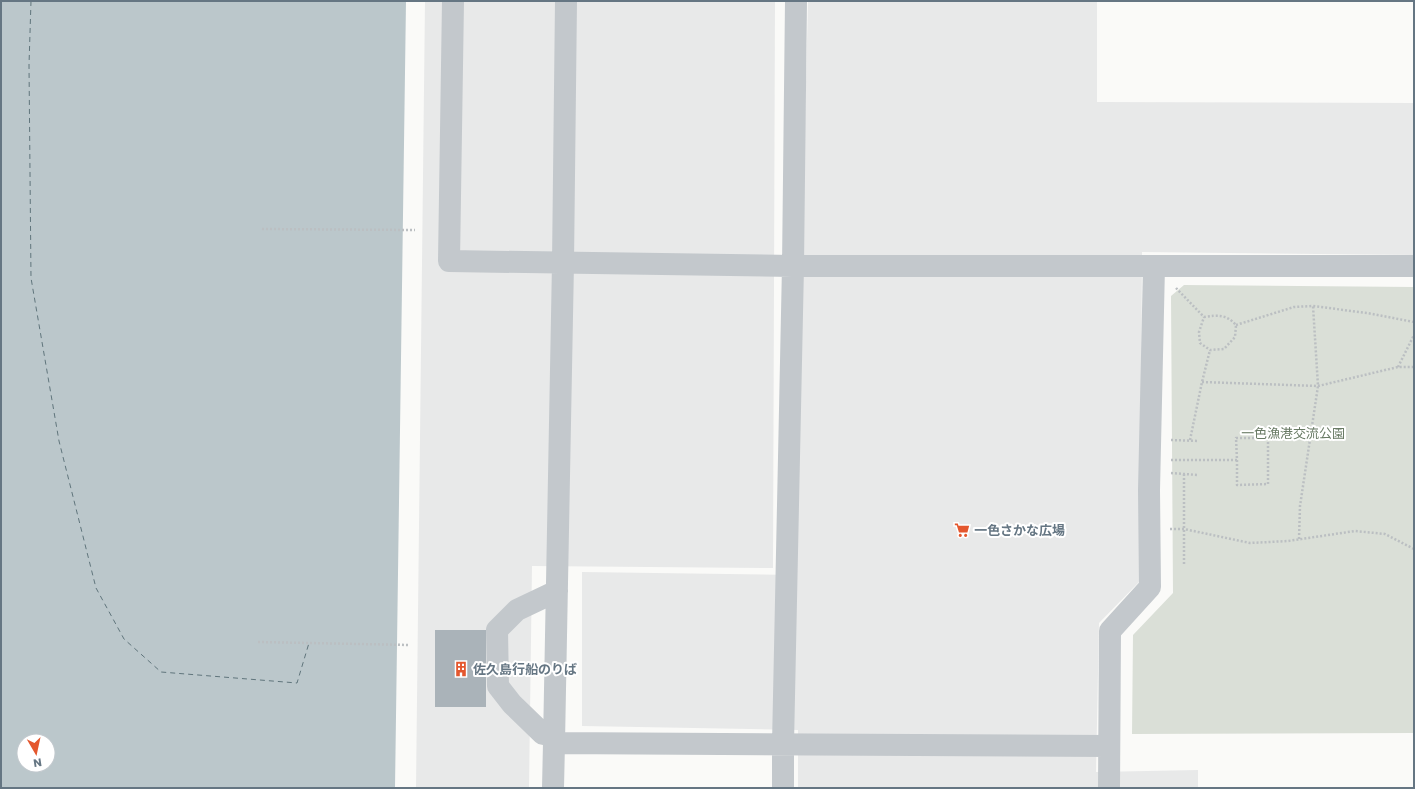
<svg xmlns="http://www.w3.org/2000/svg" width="1415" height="789" font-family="Poppins,'Noto Sans JP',sans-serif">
	<rect width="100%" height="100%" fill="#fafaf8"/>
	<path fill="#e8e9e9" d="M425 1H775L773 568 532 566 529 788H416Z
		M808 1H1097V102L1414 103V255L1142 252 1140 581 1099 623 1096 772 1198 770V788H798V730L582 726V572L794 575Z"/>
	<path fill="#dadfd7" d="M1184 285 1414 287V733L1132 734 1133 635 1173 593 1171 296Z"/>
	<path fill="#bbc7cb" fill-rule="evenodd" d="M1 1H406L395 788H1ZM24 741H48V765H24Z"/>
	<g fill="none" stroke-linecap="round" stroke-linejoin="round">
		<path stroke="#60757c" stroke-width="1" stroke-dasharray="5 4" stroke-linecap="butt" d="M31 1 29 65 31 278 59 441 96 588 124 639 161 672 297 683 309 643"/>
	</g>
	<path fill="#aab3b9" d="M435 630H486V707H435Z"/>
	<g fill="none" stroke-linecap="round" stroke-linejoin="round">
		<path stroke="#bbbfc2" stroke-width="2.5" stroke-dasharray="2 2" stroke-linecap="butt" d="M262 229 415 230
			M1176 288 1204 317C1218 315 1226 314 1236 325L1235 337 1224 349 1210 350 1200 343 1199 332 1204 317
			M1236 325 1294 307 1313 306 1367 313 1414 322
			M1398 367 1414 335
			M1202 382 1318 386 1398 367H1414
			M1171 440 1199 441
			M1190 440 1202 382 1210 350
			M1171 460H1237L1236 438H1268V484L1237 485V460
			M1171 473 1198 475
			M1184 474V565
			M1170 529H1184L1250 543 1288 541 1355 531 1385 534 1414 549
			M1299 539 1300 506 1318 386 1313 306
			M258 642 410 645"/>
		<path stroke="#c3c8cc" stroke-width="22" d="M453 1 449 261 793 266 796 1
			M1154 266H1414
			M543 734 512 704 498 686 497 630 517 610 557 591
			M554 743 563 263 566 1
			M553 788 554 743 1108 746
			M783 788V744L793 266H1154L1149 490 1150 587 1110 631 1109 788"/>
	</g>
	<defs>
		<g id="supermarket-bare" transform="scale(1.2)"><path d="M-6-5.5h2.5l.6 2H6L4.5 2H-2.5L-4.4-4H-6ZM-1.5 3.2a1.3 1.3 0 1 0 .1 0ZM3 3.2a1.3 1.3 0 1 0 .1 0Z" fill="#e4572e" stroke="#fff" stroke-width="2.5" paint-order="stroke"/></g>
		<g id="building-bare" transform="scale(1.2)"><path d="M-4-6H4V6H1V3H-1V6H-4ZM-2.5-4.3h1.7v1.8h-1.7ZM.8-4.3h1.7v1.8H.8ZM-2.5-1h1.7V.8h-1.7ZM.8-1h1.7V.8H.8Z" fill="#e4572e" stroke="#fff" stroke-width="2.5" paint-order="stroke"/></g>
	</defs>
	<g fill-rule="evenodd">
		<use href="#supermarket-bare" x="962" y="530"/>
		<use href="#building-bare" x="461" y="669"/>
	</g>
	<g text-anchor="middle" stroke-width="4" stroke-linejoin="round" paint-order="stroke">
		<g font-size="13" fill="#687a64" stroke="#fff">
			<text x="1293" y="438">一色漁港交流公園</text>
		</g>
		<g font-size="13" font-weight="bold" fill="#657683" stroke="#fff" text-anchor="start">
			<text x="974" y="535">一色さかな広場</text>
			<text x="473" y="674">佐久島行船のりば</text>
		</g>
	</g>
	<rect width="1415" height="789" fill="none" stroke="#657683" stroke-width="4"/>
	<g transform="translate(36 753) rotate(171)"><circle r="19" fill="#ffffff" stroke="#c1c8cd"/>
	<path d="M0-3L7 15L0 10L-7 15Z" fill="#e4572e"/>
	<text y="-6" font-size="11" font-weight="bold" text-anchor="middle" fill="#657683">N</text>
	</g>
</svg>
